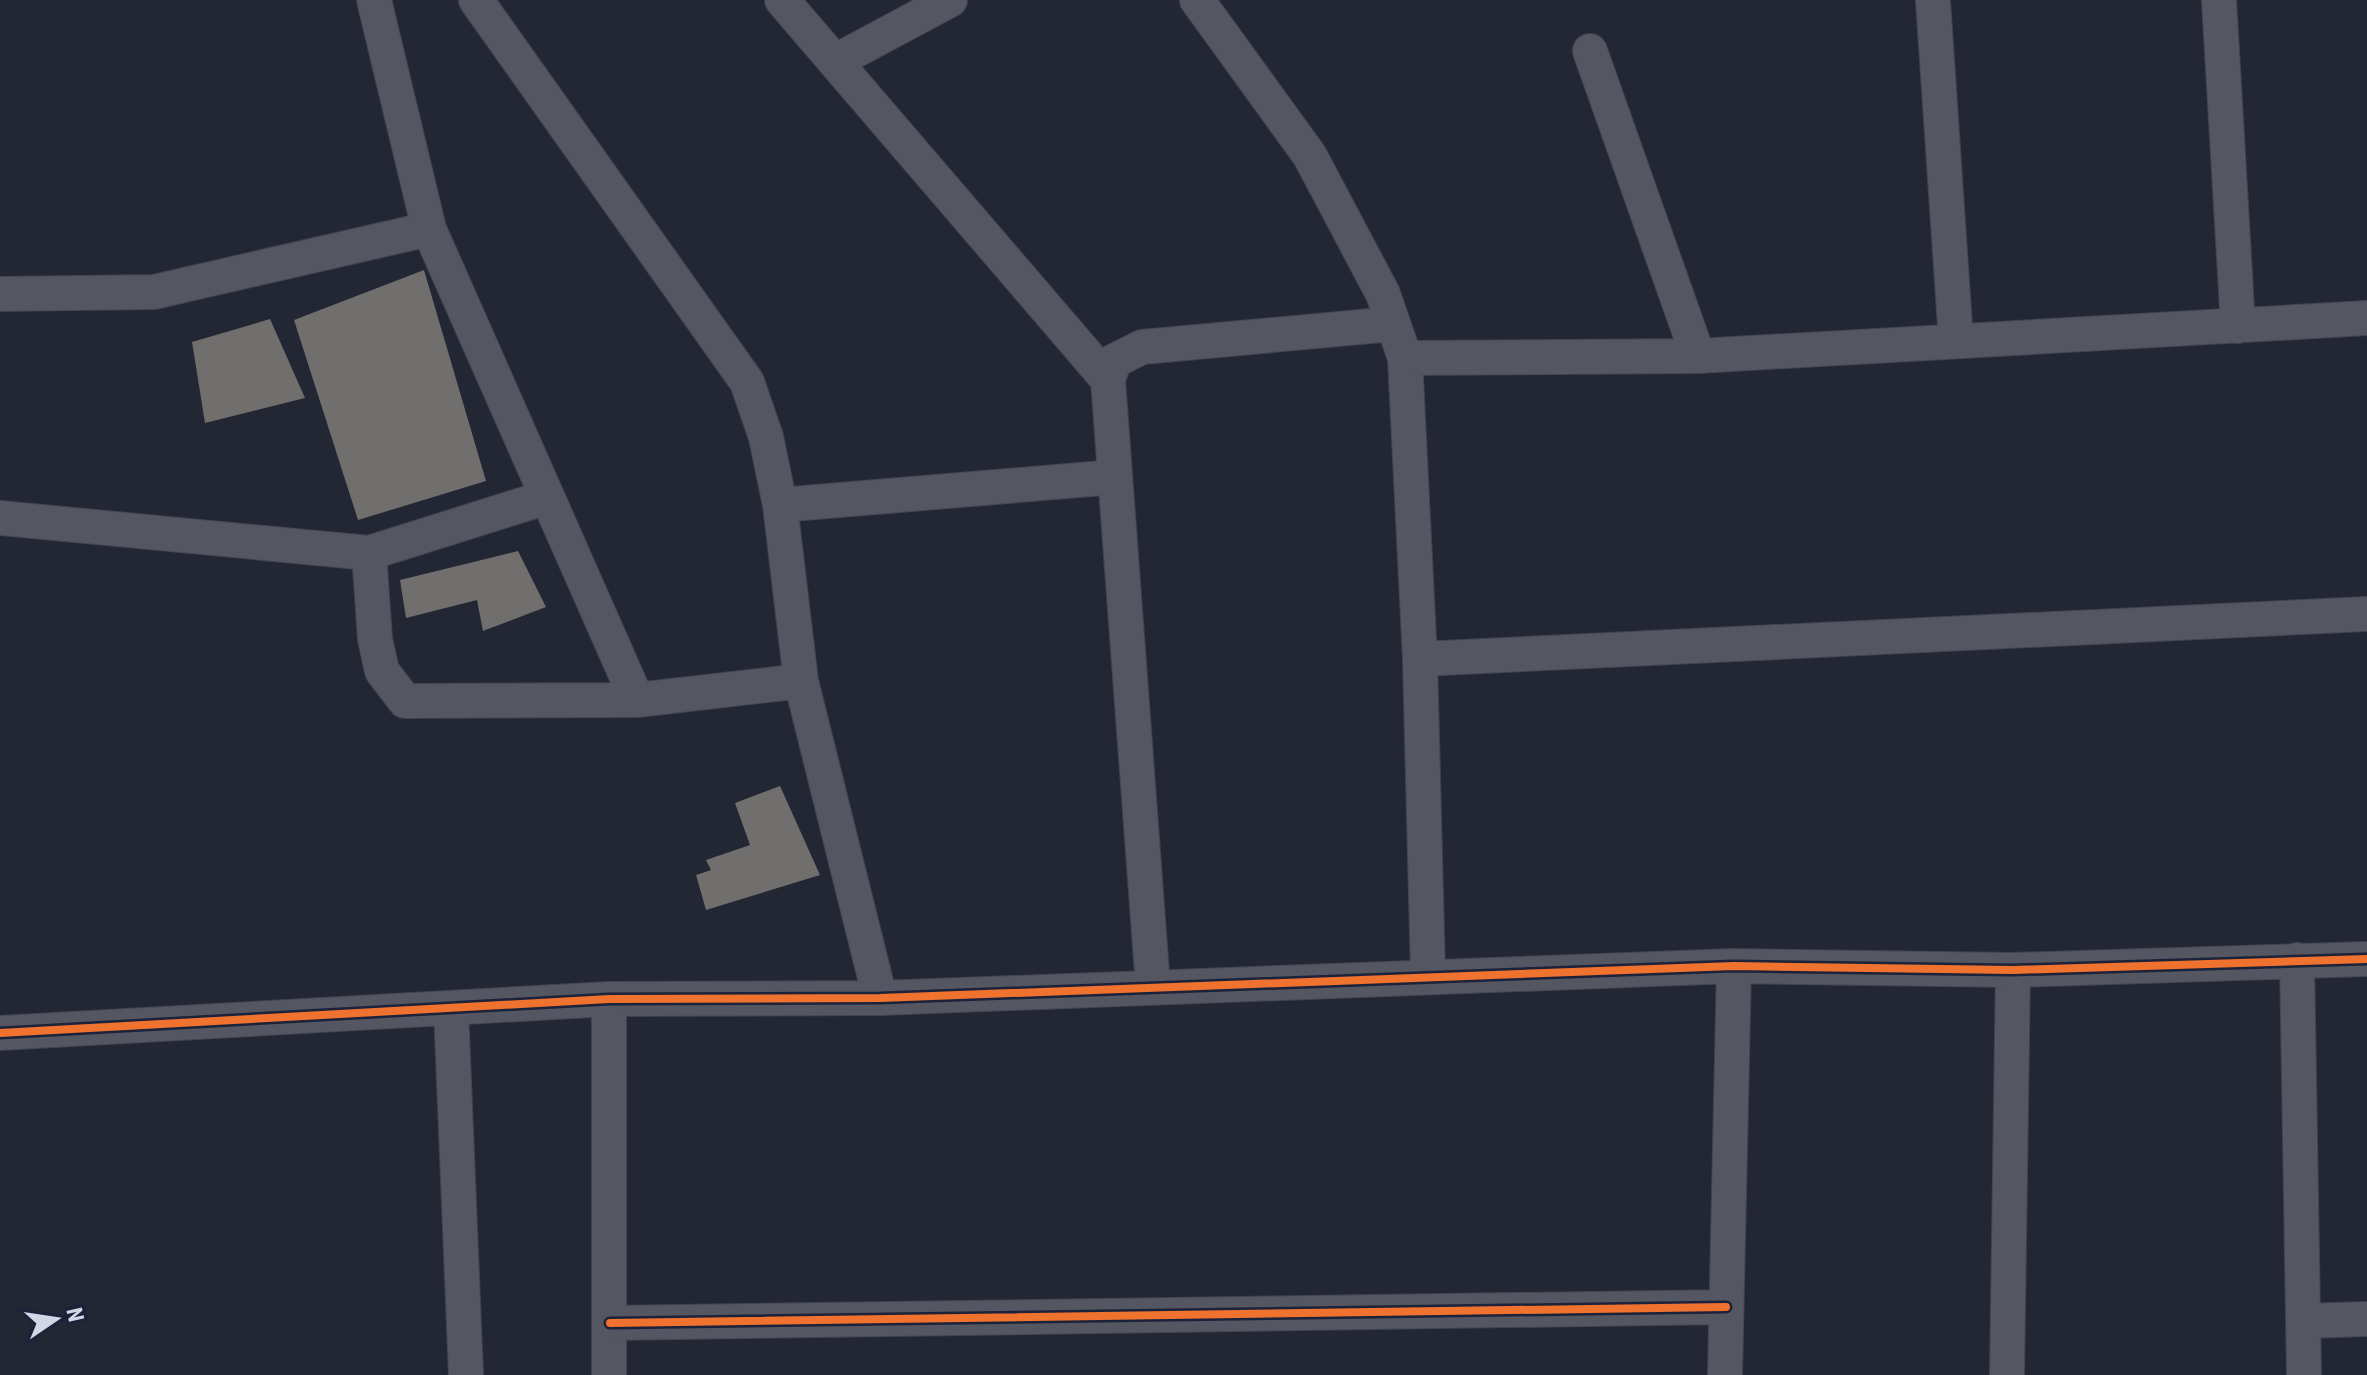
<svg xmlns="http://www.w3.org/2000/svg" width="2367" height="1375" font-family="'Roboto Condensed',sans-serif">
	<rect width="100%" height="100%" fill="#232633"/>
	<path fill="#716e6e" d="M424 270 486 481 358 520 294 320Z
		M270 319 305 398 205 423 192 342Z
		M518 551 546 607 483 631 477 600 406 618 400 580Z
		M780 786 820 875 706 910 696 875 711 870 706 860 750 845 735 803Z"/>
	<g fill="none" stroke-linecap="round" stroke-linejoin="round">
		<g stroke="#41444f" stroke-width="36">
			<path id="street" d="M374 0 429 229 637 700
				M476 0 747 382 766 437 780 505 801 681 880 998
				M782 0 1108 380
				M1197 0 1310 156 1383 294 1405 358 1420 659 1428 975
				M2219 0 2238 326
				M1933 1 1956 341
				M1590 51 1698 356
				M836 61 950 0
				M0 294 154 292 429 229
				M1405 358 1698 356 2367 318
				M780 505 1115 477
				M0 518 369 553 547 497
				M369 553 375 639 382 671 405 701 637 700 801 681
				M1420 659 2367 614
				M2297 960 2304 1375
				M1153 987 1108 380 1114 361 1142 347 1393 324
				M451 1008 466 1375
				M0 1033 609 999 880 998 1734 966 2013 970 2367 959
				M2304 1321 2367 1319
				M610 1323 1726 1307
				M609 1375V999
				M1725 1375 1734 966
				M2007 1375 2013 970"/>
		</g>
		<use href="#street" stroke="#545761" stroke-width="34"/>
		<g stroke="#1c223a" stroke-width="13">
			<path id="cycleway" d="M0 1033 609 999 880 998 1734 966 2013 970 2367 959
				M610 1323 1726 1307"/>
		</g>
		<use href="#cycleway" stroke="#ef722f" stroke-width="8"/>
	</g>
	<g transform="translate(56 1319) rotate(77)" stroke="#1c223a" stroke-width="6" paint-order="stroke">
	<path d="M0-6L14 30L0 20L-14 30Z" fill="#d1d7e7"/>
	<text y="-12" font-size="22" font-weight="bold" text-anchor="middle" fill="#d1d7e7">N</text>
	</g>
</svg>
